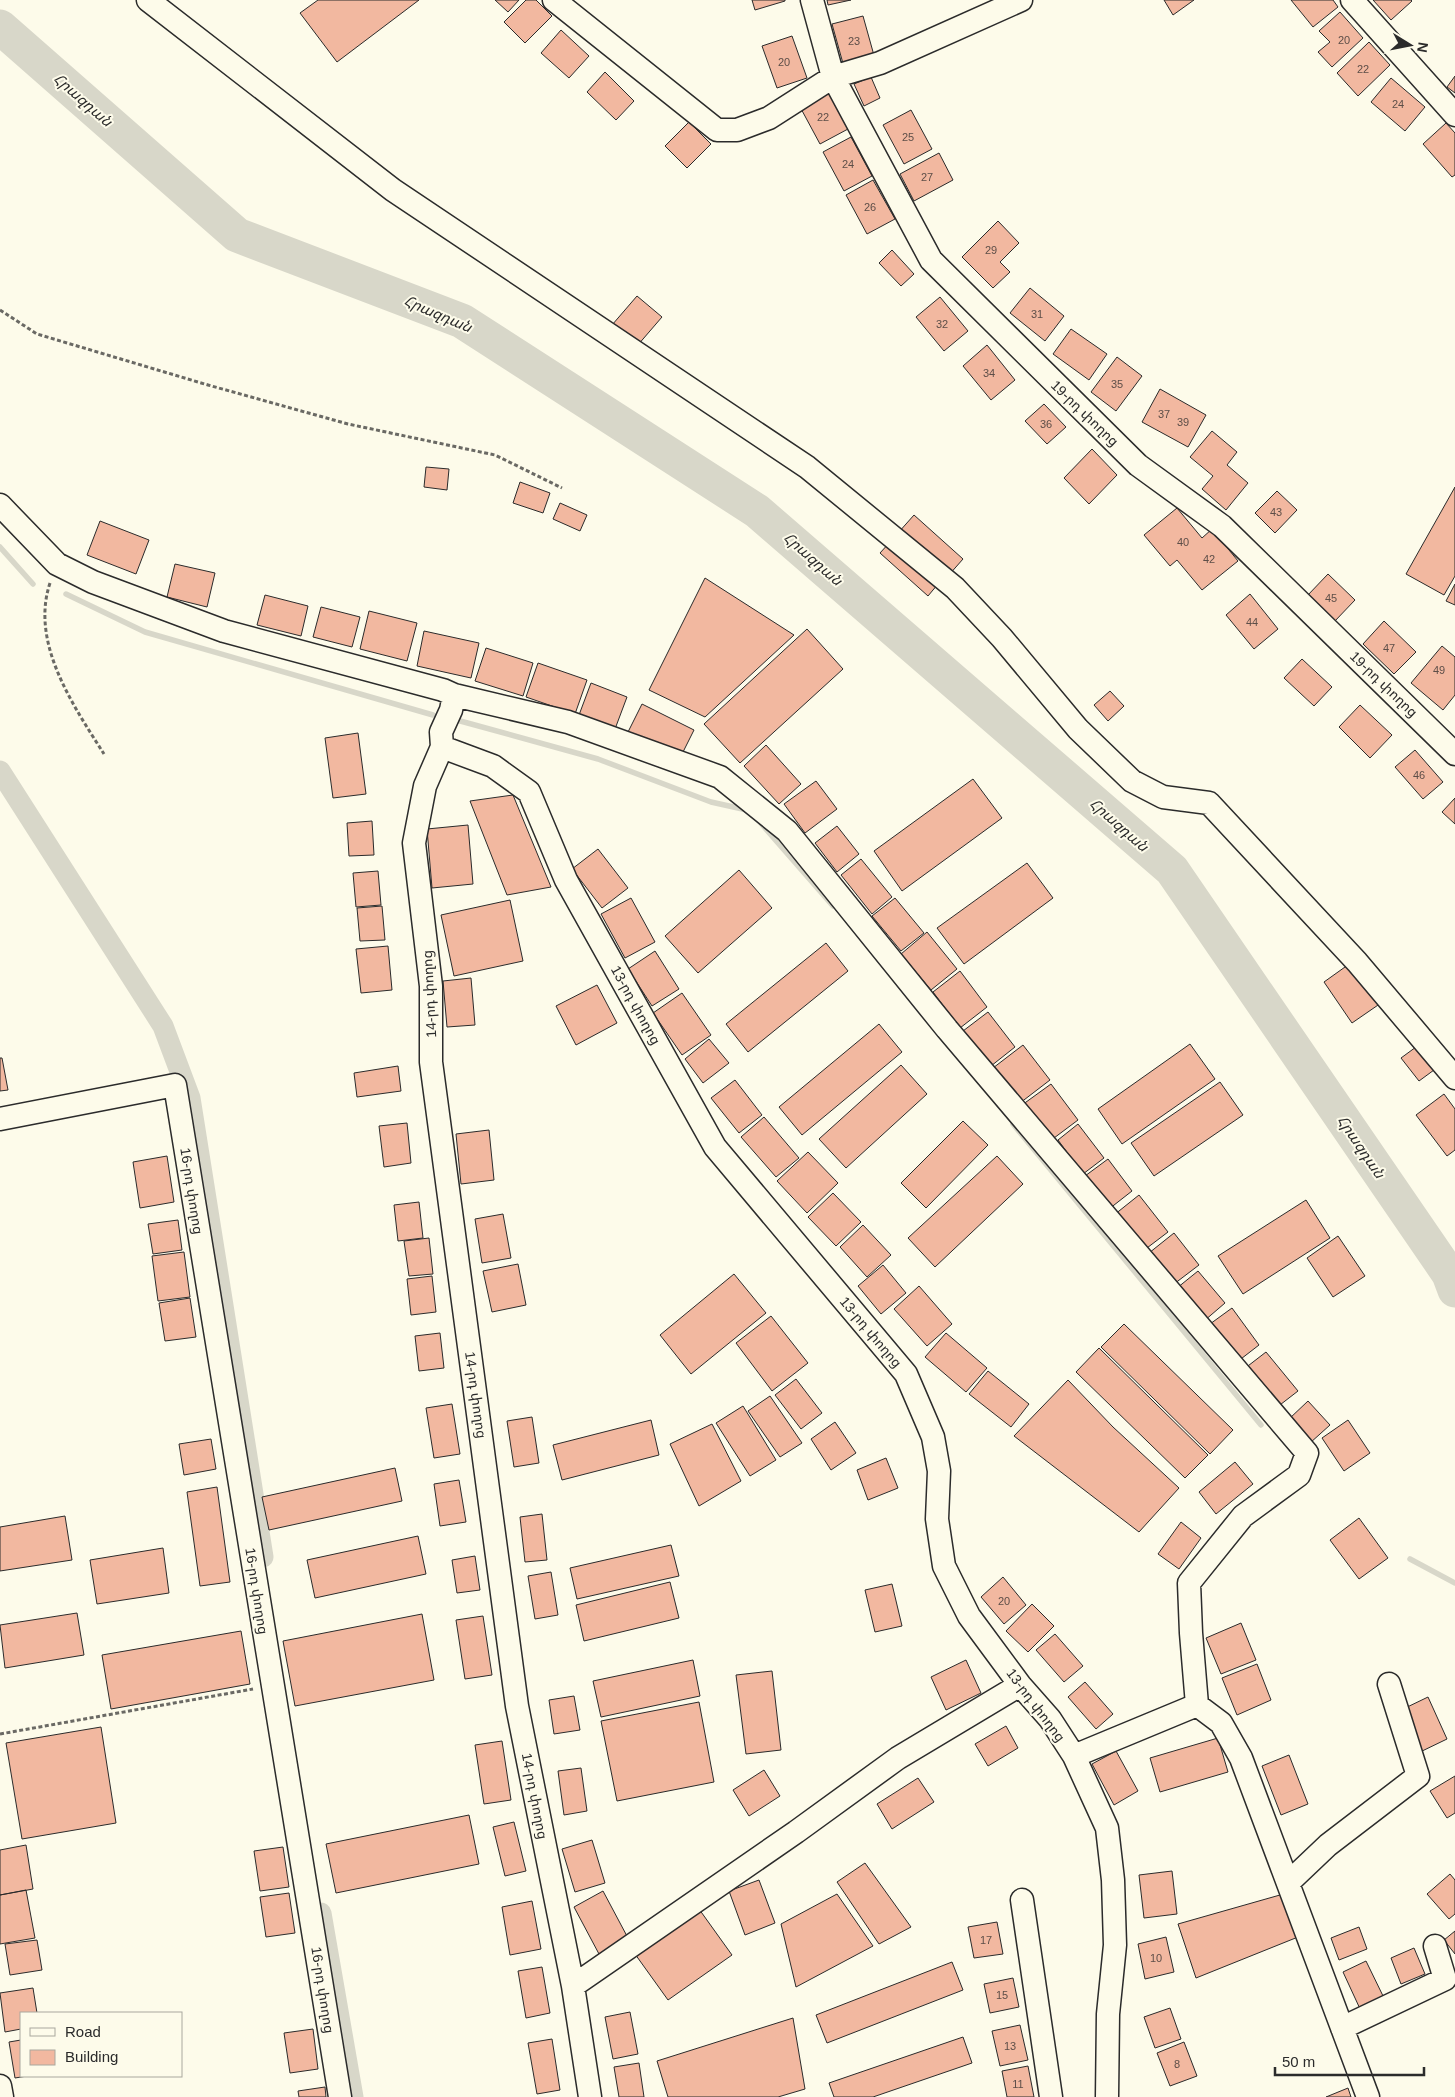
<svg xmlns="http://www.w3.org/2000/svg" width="1455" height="2097" font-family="Arial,'Noto Sans Armenian',sans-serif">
	<rect width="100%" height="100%" fill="#fdfbea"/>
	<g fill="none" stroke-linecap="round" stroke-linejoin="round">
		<path stroke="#d8d7c9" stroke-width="5.5" d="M0 547 33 584
			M66 594 145 632 433 715
			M453 719 598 759 711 802 747 810
			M759 821 833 906
			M1013 1124 1261 1425
			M1410 1559 1455 1583"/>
		<path stroke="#d8d7c9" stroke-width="21" d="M0 771 163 1026 190 1098 263 1557
			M321 1913 353 2097"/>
		<path stroke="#d8d7c9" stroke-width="35" d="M0 27 237 235 462 321 757 511 1172 870 1449 1274 1455 1290"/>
	</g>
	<path fill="#f2b8a0" stroke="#2b2b2b" d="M318 0H419L337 62 300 13Z
		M495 0H519L508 12Z
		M526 0H536L552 16 525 43 504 22Z
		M752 0H785V1L755 10Z
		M827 0H851L828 5Z
		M1164 0H1194L1173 15Z
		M1291 0H1333L1338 7 1313 27Z
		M1373 0H1411L1412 1 1391 20Z
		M1340 12 1363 38 1332 67 1318 52 1330 42 1319 31Z
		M863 16 875 59 844 67 832 24Z
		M561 30 589 56 569 78 541 53Z
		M792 36 807 78 777 88 762 46Z
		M1369 42 1390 65 1358 96 1337 73Z
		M605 72 634 101 616 120 587 92Z
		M1455 76V93L1447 87Z
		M871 77 880 98 864 106 854 84Z
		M1391 78 1425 107 1405 131 1371 102Z
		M827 90 848 129 820 144 799 105Z
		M911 110 932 149 904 164 883 125Z
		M689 122 711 144 687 168 665 146Z
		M1446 123 1455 133V175L1452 177 1423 144Z
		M851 137 872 176 844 191 823 152Z
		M939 153 953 180 914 201 900 174Z
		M873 180 895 219 867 234 846 195Z
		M998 221 1019 243 1000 262 1010 272 993 288 962 257Z
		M892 250 914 274 901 286 879 263Z
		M1030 288 1064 316 1045 341 1010 313Z
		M637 296 662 317 637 346 612 325Z
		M940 297 968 331 944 351 916 317Z
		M1071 329 1107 354 1089 380 1053 354Z
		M987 345 1015 380 991 400 963 366Z
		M1117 357 1142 376 1116 411 1091 392Z
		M1160 389 1206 415 1188 447 1142 422Z
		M1044 404 1066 427 1047 444 1025 421Z
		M1212 431 1237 452 1227 465 1248 483 1226 510 1202 489 1213 476 1190 457Z
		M1092 449 1117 475 1089 504 1064 478Z
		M426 467 449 469 447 490 424 487Z
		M520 482 550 493 543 513 513 503Z
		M1455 487V576L1444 595 1406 574Z
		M1277 491 1297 510 1275 533 1255 513Z
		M560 503 587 515 580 531 553 519Z
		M1177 508 1202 538 1212 529 1238 561 1202 590 1177 560 1170 566 1144 535Z
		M914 515 963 559 948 576 898 533Z
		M100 521 149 540 136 574 87 555Z
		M890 542 938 584 928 596 880 553Z
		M175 564 215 573 207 607 167 597Z
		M1328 574 1355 600 1334 622 1307 596Z
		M705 578 794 635 705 717 649 690Z
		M1455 584V605L1446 601Z
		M1250 594 1278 629 1254 649 1226 615Z
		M265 595 308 606 301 636 257 625Z
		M321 607 360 617 352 647 313 637Z
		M369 611 417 623 407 661 360 649Z
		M1384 621 1416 652 1394 674 1363 644Z
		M807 629 843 669 740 763 704 724Z
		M424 631 479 643 471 678 417 666Z
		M1442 646 1455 657V695L1443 710 1411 683Z
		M486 648 533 663 523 696 475 681Z
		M1302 659 1332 687 1314 706 1284 678Z
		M538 663 587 680 575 714 526 697Z
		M591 683 627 697 615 729 579 715Z
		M1110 691 1124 706 1108 721 1094 705Z
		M642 704 694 730 680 758 628 732Z
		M1360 705 1392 735 1370 758 1339 727Z
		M358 733 366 794 333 798 325 738Z
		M766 745 801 784 779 804 744 766Z
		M1415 750 1443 782 1423 799 1395 767Z
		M973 779 1002 818 902 891 874 851Z
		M816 781 837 809 805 833 784 804Z
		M513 795 551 887 507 895 470 801Z
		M1455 798V824L1442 812Z
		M372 821 374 855 349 856 347 823Z
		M468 825 473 884 432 888 427 829Z
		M837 826 859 854 837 872 815 843Z
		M598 849 628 888 602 908 572 869Z
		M861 859 892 897 872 914 841 875Z
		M1027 863 1053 898 964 964 937 928Z
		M739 870 772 908 698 973 665 936Z
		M378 871 381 905 356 907 353 873Z
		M631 898 655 942 625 958 601 914Z
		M895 898 924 933 901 951 872 916Z
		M510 900 523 961 454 976 441 915Z
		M382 906 385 940 360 941 357 908Z
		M927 932 957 969 931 990 901 954Z
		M826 943 848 971 748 1052 726 1024Z
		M388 946 392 990 361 993 356 949Z
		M655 951 679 989 652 1006 628 969Z
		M1352 962 1381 1003 1352 1023 1324 982Z
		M960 971 987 1007 960 1028 933 992Z
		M471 978 475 1025 447 1027 443 981Z
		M597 985 617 1023 576 1045 556 1006Z
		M682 993 711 1035 682 1055 653 1013Z
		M988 1012 1015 1047 991 1066 963 1031Z
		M879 1024 902 1052 802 1135 779 1107Z
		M709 1039 729 1063 703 1083 685 1059Z
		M1190 1044 1215 1079 1122 1144 1098 1109Z
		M1023 1045 1050 1080 1020 1103 993 1068Z
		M1416 1047 1434 1070 1419 1081 1401 1058Z
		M0 1058H2L8 1090 0 1091Z
		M901 1065 927 1094 846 1168 819 1139Z
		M398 1066 401 1091 357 1097 354 1073Z
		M735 1080 762 1115 739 1133 711 1098Z
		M1220 1082 1243 1115 1154 1176 1131 1143Z
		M1051 1084 1078 1120 1050 1141 1022 1105Z
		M1444 1094 1455 1109V1150L1447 1156 1416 1115Z
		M764 1117 799 1158 776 1177 741 1137Z
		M963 1121 988 1145 926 1208 901 1183Z
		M407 1123 411 1163 384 1167 379 1126Z
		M1078 1124 1104 1158 1083 1174 1058 1140Z
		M489 1130 494 1180 461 1184 456 1134Z
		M808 1152 838 1183 807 1213 777 1181Z
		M167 1156 174 1202 140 1208 133 1162Z
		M997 1156 1023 1184 935 1267 908 1238Z
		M1108 1159 1132 1191 1109 1209 1085 1176Z
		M833 1193 861 1222 836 1246 808 1217Z
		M1139 1195 1168 1232 1143 1251 1114 1215Z
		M1306 1200 1330 1238 1243 1294 1218 1256Z
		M419 1202 423 1238 398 1241 394 1205Z
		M503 1214 511 1258 482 1263 475 1219Z
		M178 1220 182 1250 153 1254 148 1224Z
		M863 1225 891 1255 867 1277 840 1247Z
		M1174 1233 1199 1265 1174 1284 1149 1253Z
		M1338 1236 1365 1276 1333 1297 1307 1258Z
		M429 1238 433 1274 409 1276 404 1241Z
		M184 1252 190 1297 158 1301 152 1256Z
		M518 1264 526 1305 492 1312 483 1271Z
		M883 1265 906 1293 881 1314 858 1286Z
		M1198 1271 1225 1303 1204 1321 1177 1288Z
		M734 1274 766 1313 691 1374 660 1335Z
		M432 1276 436 1312 411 1315 407 1279Z
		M919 1286 952 1324 927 1346 894 1309Z
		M190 1298 196 1337 165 1341 159 1303Z
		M1232 1308 1259 1345 1237 1362 1210 1324Z
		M771 1316 808 1363 772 1391 736 1343Z
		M1124 1324 1233 1430 1210 1454 1101 1347Z
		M440 1333 444 1368 419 1371 415 1336Z
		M946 1333 987 1368 966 1392 925 1357Z
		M1099 1348 1208 1455 1185 1478 1076 1372Z
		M1266 1352 1298 1391 1276 1408 1244 1369Z
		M988 1371 1029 1404 1011 1427 969 1394Z
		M796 1379 822 1413 801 1429 775 1395Z
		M1068 1380 1113 1427 1179 1488 1139 1532 1014 1436Z
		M770 1396 802 1443 780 1457 748 1411Z
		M1308 1401 1330 1425 1310 1443 1289 1419Z
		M452 1404 460 1454 434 1458 426 1408Z
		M743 1406 776 1460 750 1476 716 1423Z
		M532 1417 539 1463 514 1467 507 1421Z
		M651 1420 659 1455 562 1480 553 1445Z
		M1348 1420 1370 1453 1344 1471 1322 1438Z
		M835 1422 856 1453 831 1470 811 1439Z
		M712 1424 741 1481 699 1506 670 1444Z
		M211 1439 216 1469 184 1475 179 1444Z
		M886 1458 898 1488 868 1500 857 1470Z
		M1235 1462 1253 1484 1216 1514 1199 1492Z
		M395 1468 402 1501 269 1530 262 1497Z
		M459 1480 466 1522 440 1526 434 1484Z
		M217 1487 230 1582 200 1586 187 1492Z
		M542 1514 547 1560 525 1562 520 1517Z
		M65 1516 72 1560 0 1571V1527Z
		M1359 1518 1388 1558 1359 1579 1330 1540Z
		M1181 1522 1201 1538 1179 1569 1158 1554Z
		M418 1536 426 1574 315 1598 307 1560Z
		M671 1545 679 1576 577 1599 570 1568Z
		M163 1548 169 1593 97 1604 90 1560Z
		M475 1556 480 1590 457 1593 452 1560Z
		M551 1572 558 1615 535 1619 528 1576Z
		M1003 1577 1026 1605 1004 1624 981 1597Z
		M670 1582 679 1618 584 1641 576 1605Z
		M892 1584 902 1626 875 1632 865 1590Z
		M1032 1604 1054 1626 1028 1652 1006 1631Z
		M77 1613 84 1655 5 1668 0 1625Z
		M422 1614 434 1680 295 1706 283 1641Z
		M483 1616 492 1675 465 1679 456 1620Z
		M1241 1623 1256 1660 1221 1674 1206 1638Z
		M241 1631 250 1684 111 1709 102 1655Z
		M1055 1634 1083 1666 1064 1682 1036 1650Z
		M693 1660 700 1696 601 1717 593 1681Z
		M966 1660 981 1693 946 1710 931 1677Z
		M1257 1664 1271 1700 1237 1715 1222 1678Z
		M772 1671 781 1750 746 1754 736 1675Z
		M1085 1682 1113 1714 1096 1729 1068 1697Z
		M574 1696 580 1730 554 1734 549 1700Z
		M1428 1697 1447 1739 1418 1753 1399 1711Z
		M699 1702 714 1782 617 1801 601 1721Z
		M1006 1726 1018 1748 988 1766 975 1744Z
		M101 1727 116 1823 22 1839 6 1743Z
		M1218 1738 1228 1772 1160 1792 1150 1758Z
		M502 1741 511 1800 484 1804 475 1745Z
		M1116 1751 1138 1791 1114 1805 1092 1764Z
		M1289 1755 1308 1804 1281 1815 1262 1766Z
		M581 1768 587 1811 564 1815 558 1771Z
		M764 1770 780 1796 749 1816 733 1790Z
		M1455 1776V1813L1447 1818 1430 1791Z
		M918 1778 934 1802 892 1829 877 1804Z
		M469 1815 479 1864 336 1893 326 1844Z
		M514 1822 526 1871 505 1876 493 1827Z
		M592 1840 605 1883 575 1892 562 1849Z
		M26 1845 33 1889 0 1895V1850Z
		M283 1847 289 1887 260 1891 254 1851Z
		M865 1863 911 1927 879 1944 837 1882Z
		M1172 1871 1177 1914 1144 1918 1139 1875Z
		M1450 1874 1455 1880V1914L1449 1919 1427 1894Z
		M759 1880 775 1923 745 1935 729 1891Z
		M26 1890 35 1938 0 1944V1895Z
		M603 1891 628 1938 599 1954 574 1907Z
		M289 1893 295 1933 266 1937 260 1897Z
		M1287 1893 1303 1935 1196 1978 1178 1924Z
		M837 1894 873 1946 796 1987 781 1924Z
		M532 1901 541 1949 510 1955 502 1907Z
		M699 1909 732 1955 668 2000 635 1954Z
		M997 1922 1003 1954 974 1958 968 1927Z
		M1359 1927 1367 1949 1339 1960 1331 1938Z
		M1455 1931V1954L1444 1940Z
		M1166 1937 1174 1972 1145 1979 1138 1944Z
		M37 1940 42 1970 10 1975 5 1944Z
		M1414 1948 1425 1974 1401 1984 1391 1958Z
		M1366 1961 1385 2000 1361 2011 1343 1972Z
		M952 1962 963 1990 827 2043 816 2015Z
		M542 1967 550 2013 526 2018 518 1971Z
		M1013 1978 1019 2007 990 2013 984 1984Z
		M33 1988 37 2013H21V2029L5 2032 0 1993Z
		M1170 2008 1181 2039 1155 2048 1144 2017Z
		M630 2012 638 2054 613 2059 605 2017Z
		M793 2018 805 2089 778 2097H668L657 2061Z
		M1020 2025 1028 2060 1000 2066 992 2031Z
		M313 2029 318 2069 290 2073 284 2033Z
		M963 2037 972 2063 873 2097H834L829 2083Z
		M552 2039 560 2090 537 2094 528 2043Z
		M21 2040V2076H27L15 2078 9 2042Z
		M1184 2042 1197 2076 1170 2086 1157 2053Z
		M639 2063 644 2097H619L614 2067Z
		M1028 2066 1034 2097H1007L1002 2071Z
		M325 2087 326 2097H299L298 2091Z
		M1348 2088 1351 2097H1326Z"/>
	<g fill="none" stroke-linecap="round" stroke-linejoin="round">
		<g stroke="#2b2b2b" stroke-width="25">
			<path id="minor" d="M148 0 393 190 807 467 955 588 1002 638 1078 729 1132 781 1163 797 1209 803 1357 962 1455 1078
				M554 0 717 130H737L769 118 833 77 880 63 1021 0
				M812 0 833 77 931 260 1138 465 1222 526 1455 754
				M1352 0 1455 115
				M0 505 57 564 93 582 224 631 443 690 454 695 568 722 720 777 787 831 947 1029 1307 1453 1299 1475 1243 1516 1189 1583 1191 1633 1197 1705 1074 1756
				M454 695 451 710 441 732 442 747 425 786 414 843 431 986V1062L517 1706 573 1986 590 2097
				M442 747 493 766 529 792 566 880 715 1147 906 1374 933 1437 939 1471 937 1519 944 1566 969 1616 1020 1685 1050 1719 1074 1756 1107 1828 1113 1880 1115 1945 1108 2014 1107 2097
				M0 1119 175 1085 340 2097
				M1197 1705 1221 1723 1241 1758 1368 2097
				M1288 1883 1328 1845 1418 1776 1389 1684
				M1022 1900 1051 2097
				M573 1986 796 1832 898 1758 1020 1685
				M1342 2028 1445 1979 1435 1946
				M0 2086 2 2097"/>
		</g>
		<path stroke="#6a6964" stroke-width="3" stroke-dasharray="4 2.5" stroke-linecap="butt" d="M0 310 37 334 208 385 348 424 495 455 562 488
			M50 583C30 643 73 705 104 754
			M0 1734 253 1689"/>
		<use href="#minor" stroke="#fdfbea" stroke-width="22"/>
	</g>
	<g text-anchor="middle" stroke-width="4" stroke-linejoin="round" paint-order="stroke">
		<g font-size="11" fill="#5d4e48">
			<text x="1344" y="44">20</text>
			<text x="854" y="45">23</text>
			<text x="784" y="66">20</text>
			<text x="1363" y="73">22</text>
			<text x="1398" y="108">24</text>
			<text x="823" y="121">22</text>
			<text x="908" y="141">25</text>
			<text x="848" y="168">24</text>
			<text x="927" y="181">27</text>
			<text x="870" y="211">26</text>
			<text x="991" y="254">29</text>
			<text x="1037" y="318">31</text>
			<text x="942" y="328">32</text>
			<text x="989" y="377">34</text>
			<text x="1117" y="388">35</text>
			<text x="1164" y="418">37</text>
			<text x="1183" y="426">39</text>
			<text x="1046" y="428">36</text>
			<text x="1276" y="516">43</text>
			<text x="1183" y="546">40</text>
			<text x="1209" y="563">42</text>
			<text x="1331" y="602">45</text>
			<text x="1252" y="626">44</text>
			<text x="1389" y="652">47</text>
			<text x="1439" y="674">49</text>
			<text x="1419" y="779">46</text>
			<text x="1004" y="1605">20</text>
			<text x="986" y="1944">17</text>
			<text x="1156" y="1962">10</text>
			<text x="1002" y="1999">15</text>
			<text x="1010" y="2050">13</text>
			<text x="1177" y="2068">8</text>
			<text x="1018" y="2088">11</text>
		</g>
		<g font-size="14" fill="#2b2b2b" stroke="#fdfbea">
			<text transform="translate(1085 413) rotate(44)" y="5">19-րդ փողոց</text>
			<text transform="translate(1384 684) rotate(44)" y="5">19-րդ փողոց</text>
			<text transform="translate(429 994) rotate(-93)" y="5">14-րդ փողոց</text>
			<text transform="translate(636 1005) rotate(61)" y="5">13-րդ փողոց</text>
			<text transform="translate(192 1191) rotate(81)" y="5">16-րդ փողոց</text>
			<text transform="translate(871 1332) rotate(50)" y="5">13-րդ փողոց</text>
			<text transform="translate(476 1395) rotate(82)" y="5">14-րդ փողոց</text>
			<text transform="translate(257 1591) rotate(81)" y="5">16-րդ փողոց</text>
			<text transform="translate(1036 1705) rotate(53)" y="5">13-րդ փողոց</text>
			<text transform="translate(535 1796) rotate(79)" y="5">14-րդ փողոց</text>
			<text transform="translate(323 1990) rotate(81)" y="5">16-րդ փողոց</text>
		</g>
		<g font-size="15" font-style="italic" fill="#2b2b2b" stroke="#fdfbea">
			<text transform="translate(83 100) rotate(41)" y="5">Հրազդան</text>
			<text transform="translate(438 314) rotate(23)" y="5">Հրազդան</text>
			<text transform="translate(813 559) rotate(41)" y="5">Հրազդան</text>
			<text transform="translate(1119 825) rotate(41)" y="5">Հրազդան</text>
			<text transform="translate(1361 1147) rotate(56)" y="5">Հրազդան</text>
		</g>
	</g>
	<rect x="20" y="2012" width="162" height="65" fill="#fdfbea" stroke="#a9a89e"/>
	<rect x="30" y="2028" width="25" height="8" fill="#fdfbea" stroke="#a9a89e"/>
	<text x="65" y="2037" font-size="15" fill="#2b2b2b">Road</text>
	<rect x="30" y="2050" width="25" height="15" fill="#f2b8a0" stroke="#a9a89e"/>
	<text x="65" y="2062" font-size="15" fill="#2b2b2b">Building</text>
	<g transform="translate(1410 45) rotate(100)" stroke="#fdfbea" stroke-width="4" paint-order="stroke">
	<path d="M0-4L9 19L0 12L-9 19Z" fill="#2b2b2b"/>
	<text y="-8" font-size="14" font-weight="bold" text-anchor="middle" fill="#2b2b2b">N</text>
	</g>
	<path d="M1275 2067v8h149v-8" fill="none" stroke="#2b2b2b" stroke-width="2.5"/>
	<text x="1282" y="2067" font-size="15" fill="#2b2b2b" stroke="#fdfbea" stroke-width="4" paint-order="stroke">50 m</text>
</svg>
